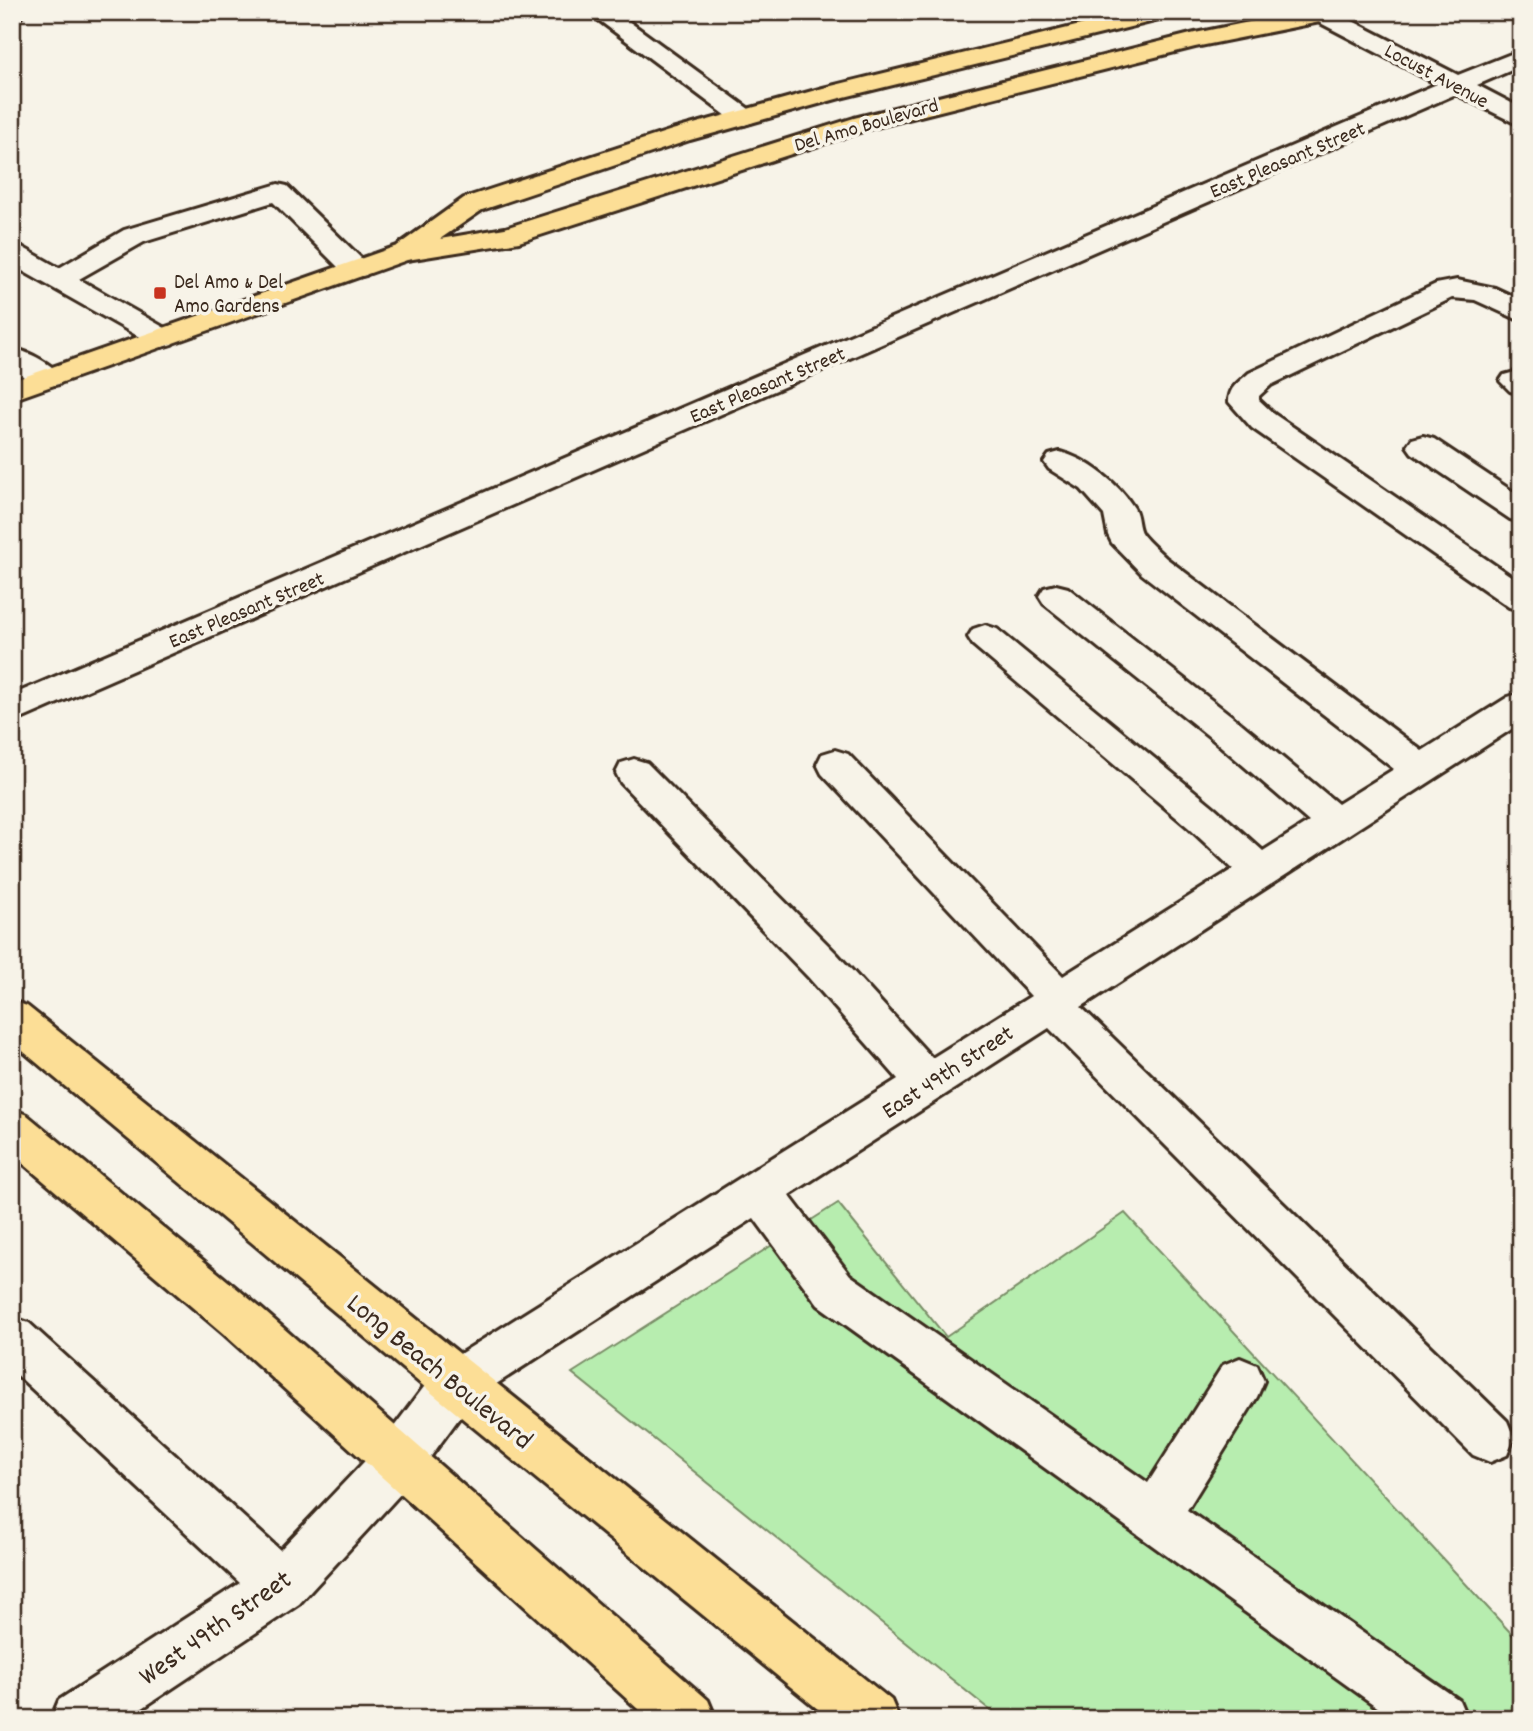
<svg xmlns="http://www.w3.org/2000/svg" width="1533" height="1731" font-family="Dekko,sans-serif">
	<rect width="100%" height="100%" fill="#f7f3e8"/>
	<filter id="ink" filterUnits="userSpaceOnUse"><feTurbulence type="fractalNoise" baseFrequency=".0143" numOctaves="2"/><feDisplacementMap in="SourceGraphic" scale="14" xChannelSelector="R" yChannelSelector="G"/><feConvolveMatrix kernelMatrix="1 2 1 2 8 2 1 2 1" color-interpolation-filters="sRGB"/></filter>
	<g filter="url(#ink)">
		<path fill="#b7edaf" stroke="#798c66" stroke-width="2" d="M838 1203 946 1337 1125 1213 1521 1644V1719H1001L572 1373Z"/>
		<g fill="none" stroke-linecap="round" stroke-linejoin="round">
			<g stroke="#3b2a1e" stroke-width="6">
				<path id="minor" d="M12 12H25L20 18 12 20Z
					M588 12H616L753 112 757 117 753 122 744 125 735 122Z
					M1305 12H1335L1458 75 1521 50V66L1477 85 1521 108V126L1456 94 12 723V695L1437 84 1309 17Z
					M278 184 287 186 366 263 370 269 366 275 356 277 346 275 273 202 144 242 79 279 172 332 177 338 172 344 162 347 152 344 12 265V245L22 247 59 268 124 230Z
					M1457 280 1495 288 1521 300V321L1475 300 1452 298 1271 385 1259 396V400L1274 414 1521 583V610L1509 607 1252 428 1229 402C1229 387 1239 382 1249 373L1436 284Z
					M12 348C29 352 53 364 63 378L59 384C40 389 28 379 12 370Z
					M1515 372 1521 373V394L1510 391 1500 381 1504 375Z
					M1423 436 1434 439 1521 497V522L1510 519 1412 453 1407 446 1412 439Z
					M1060 452C1088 459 1119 484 1134 508 1139 516 1137 527 1142 534 1149 543 1158 550 1166 558L1422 751 1508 697 1521 693V723L1081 1007 1507 1421 1514 1438 1507 1455 1490 1462 1473 1455 1049 1028 789 1195 850 1275 1148 1483 1223 1365 1240 1358 1257 1365 1264 1381 1257 1397 1187 1510 1459 1700 1467 1719H1394L818 1305 754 1218 473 1399 415 1478 299 1604 126 1719H51L59 1700 240 1583 12 1370V1317L29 1323 280 1550 381 1444 439 1367 898 1079 809 978 621 783 616 773 621 763 634 759 647 763 837 954 932 1058 1031 996 822 774 817 764 822 754 835 750 848 754 1063 976 1233 869 1189 828 973 645 968 637 973 629 985 625 997 629 1215 808 1263 851 1309 822 1216 742 1044 604 1039 596 1044 588 1056 585 1068 588 1242 724 1338 804 1394 769 1142 574 1112 543 1108 535 1104 515 1081 489 1049 469 1044 462 1049 455Z"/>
			</g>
			<g stroke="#3b2a1e" stroke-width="6">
				<path id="major" d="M1133 12H1175L1171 17 840 98 690 140 482 210 440 239 505 228 854 118 1195 33 1298 12H1347L1343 17 1335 19 1195 47 872 128 519 242 407 260 12 400V381L397 246 464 198 672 130 823 88Z
					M12 1001 27 1006 891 1700 899 1719H830L439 1399 12 1042Z
					M12 1109 27 1115 257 1305 708 1700 716 1719H649L225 1335 12 1154Z"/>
			</g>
			<use href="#minor" fill="#f7f3e8" fill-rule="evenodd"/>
			<use href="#major" fill="#fcde96" fill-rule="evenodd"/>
		</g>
	</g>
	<rect fill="#c8321e" stroke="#f7f3e8" stroke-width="2.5" x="153" y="286" width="14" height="14" rx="3.5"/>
	<g text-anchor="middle" stroke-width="7" stroke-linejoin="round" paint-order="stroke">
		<g font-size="21" fill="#3b2a1e" stroke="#f7f3e8">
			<text transform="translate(1437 75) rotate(28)" y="7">Locust Avenue</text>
			<text transform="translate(866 124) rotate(-16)" y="7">Del Amo Boulevard</text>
			<text transform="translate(1287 159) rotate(-23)" y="7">East Pleasant Street</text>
			<text transform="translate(767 384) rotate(-23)" y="7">East Pleasant Street</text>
			<text transform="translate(246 609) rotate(-23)" y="7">East Pleasant Street</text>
		</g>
		<g font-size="21" fill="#3b2a1e" stroke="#f7f3e8" text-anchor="start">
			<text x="174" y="288">Del Amo &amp; Del<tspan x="174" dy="24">Amo Gardens</tspan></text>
		</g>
		<g font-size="24" fill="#3b2a1e" stroke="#f7f3e8">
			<text transform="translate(947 1071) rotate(-33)" y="8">East 49th Street</text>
		</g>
		<g font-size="28" fill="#3b2a1e" stroke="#f7f3e8">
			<text transform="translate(441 1370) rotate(39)" y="10">Long Beach Boulevard</text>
			<text transform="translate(214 1626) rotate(-35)" y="10">West 49th Street</text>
		</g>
	</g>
	<rect width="1533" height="1731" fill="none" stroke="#f7f3e8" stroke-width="42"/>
	<rect x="21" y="21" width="1491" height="1689" fill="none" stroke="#3b2a1e" stroke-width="2.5" filter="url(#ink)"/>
</svg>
